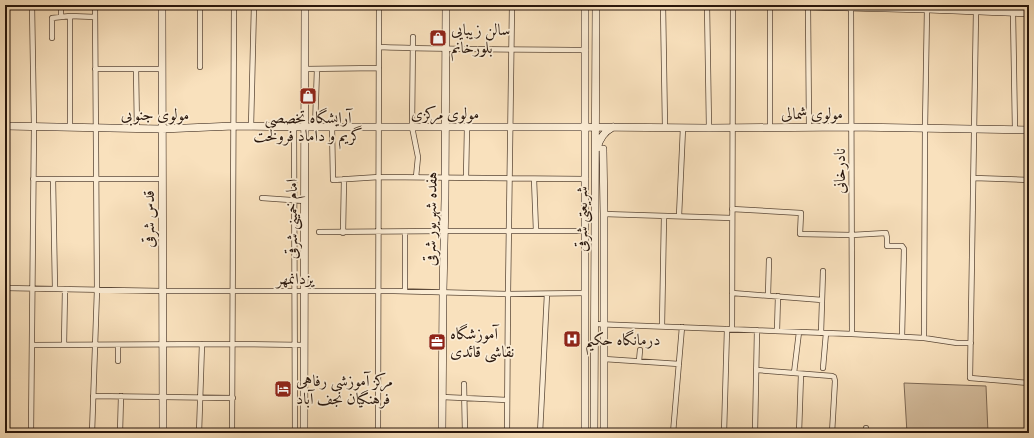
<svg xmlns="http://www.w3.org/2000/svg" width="1034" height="438" font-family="'Sorts Mill Goudy',Amiri,serif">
	<rect width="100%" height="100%" fill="#f9e1bd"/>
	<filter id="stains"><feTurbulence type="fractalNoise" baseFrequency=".005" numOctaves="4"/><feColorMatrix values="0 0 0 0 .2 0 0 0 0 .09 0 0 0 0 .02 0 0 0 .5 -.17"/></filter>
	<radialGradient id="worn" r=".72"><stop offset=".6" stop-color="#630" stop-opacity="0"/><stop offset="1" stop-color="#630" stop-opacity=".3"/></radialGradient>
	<path fill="#d5be9f" stroke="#7e6a56" d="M904 383 986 386 988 433H907Z"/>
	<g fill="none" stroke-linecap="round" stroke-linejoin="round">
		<g stroke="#5c4938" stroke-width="6">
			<path id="street" d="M200 5V67
				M663 5 665 127
				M707 5 709 128
				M770 5V127
				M808 6 809 127
				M851 8 852 334
				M976 11 970 378 1029 383
				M997 12 998 5
				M1013 13 1015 130
				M70 16V127
				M61 17V5
				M413 37 412 127 418 157 416 177
				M52 38V18L70 16 95 17
				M379 47C448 50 517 49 586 50
				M95 69H162
				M136 69 137 129
				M305 69 379 68
				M251 127 254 5
				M294 127 295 433
				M315 127 317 69
				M332 127 333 180 379 177 586 179
				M466 178 467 127
				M974 178 1029 180
				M33 179H162
				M53 179 55 289
				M534 179 536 231
				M262 198 305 201
				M732 209 801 213 800 234 852 235 886 233 887 238V246H902L904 249 902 337
				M604 214 732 218
				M679 216 683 128
				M319 232 444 231H586
				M405 232V291
				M343 233 344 179
				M5 288 162 291H394L508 294 585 293
				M732 293 822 300
				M768 295 769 260
				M594 324 852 334 924 338 957 343H971
				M662 326 664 216
				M732 329 733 5
				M777 331 778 296
				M821 333 823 271
				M924 338 925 128 927 9
				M32 345 233 344 304 345
				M64 345 65 289
				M118 345V361
				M604 359 679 364
				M639 361 640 350
				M823 368 826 333
				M757 370 832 376 834 377 835 381 832 433
				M794 373 799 332
				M464 384 465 433
				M93 396 233 398
				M442 397 507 400
				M31 433 34 126 32 5
				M92 433 97 290 95 5
				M120 433 121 396
				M199 433 202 344
				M232 433 234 5
				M378 433 379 5
				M507 433 508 294 512 5
				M540 433 547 294
				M673 433 682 327
				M724 433 727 329
				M755 433 757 330
				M799 433 801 374
				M866 433V428"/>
		</g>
		<g stroke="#28160c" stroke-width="8">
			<path id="secondary" d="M162 5 163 433
				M759 5 927 9 1029 13
				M5 126 162 129 234 126 305 127H586L709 128 852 127 1029 130
				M597 148C600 138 604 132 613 127
				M603 149 604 214V433
				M304 433 305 5
				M442 433 443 292 445 199 446 5
				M585 433V5
				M594 433 596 5"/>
		</g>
		<use href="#street" stroke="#fbecd4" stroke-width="4.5"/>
		<use href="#secondary" stroke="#fbecd4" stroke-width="7"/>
	</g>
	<defs>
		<g id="shop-square" transform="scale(0.9)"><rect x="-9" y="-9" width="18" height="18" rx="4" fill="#8f2418" stroke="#fbecd4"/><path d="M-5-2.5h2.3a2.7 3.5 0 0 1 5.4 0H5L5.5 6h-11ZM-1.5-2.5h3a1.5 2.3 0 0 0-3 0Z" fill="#fff"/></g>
		<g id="hospital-square" transform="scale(0.9)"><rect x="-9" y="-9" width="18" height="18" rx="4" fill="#8f2418" stroke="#fbecd4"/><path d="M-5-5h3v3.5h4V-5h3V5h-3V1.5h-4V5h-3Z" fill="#fff"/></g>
		<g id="office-square" transform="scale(0.9)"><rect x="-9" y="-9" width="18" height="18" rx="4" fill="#8f2418" stroke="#fbecd4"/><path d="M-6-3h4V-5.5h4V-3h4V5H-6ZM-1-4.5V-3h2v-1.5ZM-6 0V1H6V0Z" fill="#fff"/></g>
		<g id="hotel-square" transform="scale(0.9)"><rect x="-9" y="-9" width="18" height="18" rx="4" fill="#8f2418" stroke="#fbecd4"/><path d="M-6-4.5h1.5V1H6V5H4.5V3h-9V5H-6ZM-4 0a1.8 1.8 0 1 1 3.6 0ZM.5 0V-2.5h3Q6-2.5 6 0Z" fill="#fff"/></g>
	</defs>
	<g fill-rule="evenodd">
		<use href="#shop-square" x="438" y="38"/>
		<use href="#shop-square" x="308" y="96"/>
		<use href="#hospital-square" x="572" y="339"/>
		<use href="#office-square" x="437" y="342"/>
		<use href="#hotel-square" x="283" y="389"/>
	</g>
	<g text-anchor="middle" stroke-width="3.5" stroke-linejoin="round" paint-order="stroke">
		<g font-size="16" fill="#28160c" stroke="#fbecd4" text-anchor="start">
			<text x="451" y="35">سالن زیبایی<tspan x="451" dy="18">بلورخانم</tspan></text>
			<text x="308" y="123" text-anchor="middle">آرایشگاه تخصصی<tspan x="308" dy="18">گریم و داماد فرولخت</tspan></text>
			<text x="450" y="339">آموزشگاه<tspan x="450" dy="18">نقاشی قائدی</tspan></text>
			<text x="585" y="345">درمانگاه حکیم</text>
			<text x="296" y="386">مرکز آموزشی رفاهی<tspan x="296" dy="18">فرهنگیان نجف آباد</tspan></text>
		</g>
		<g font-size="16" fill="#28160c" stroke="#fbecd4">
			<text x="445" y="119">مولوی مرکزی</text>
			<text x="812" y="119">مولوی شمالی</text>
			<text x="155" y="120">مولوی جنوبی</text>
			<text transform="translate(839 171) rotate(-90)" y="6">نادرخانی</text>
			<text transform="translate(148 219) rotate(-90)" y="6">قدس شرقی</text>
			<text transform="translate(291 219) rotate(-90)" y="6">امام خمینی شرقی</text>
			<text transform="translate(430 219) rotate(-89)" y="6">هفده شهریور شرقی</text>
			<text transform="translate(581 219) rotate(-90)" y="6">شریعتی شرقی</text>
			<text x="295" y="284">یزدانمهر</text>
		</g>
	</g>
	<rect width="1034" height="438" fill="none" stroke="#f9e1bd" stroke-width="20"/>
	<rect x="6" y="6" width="1022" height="426" fill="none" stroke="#28160c" stroke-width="2"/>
	<rect x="10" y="10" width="1014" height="418" fill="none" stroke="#28160c"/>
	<rect width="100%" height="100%" filter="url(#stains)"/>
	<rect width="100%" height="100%" fill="url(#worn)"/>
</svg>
